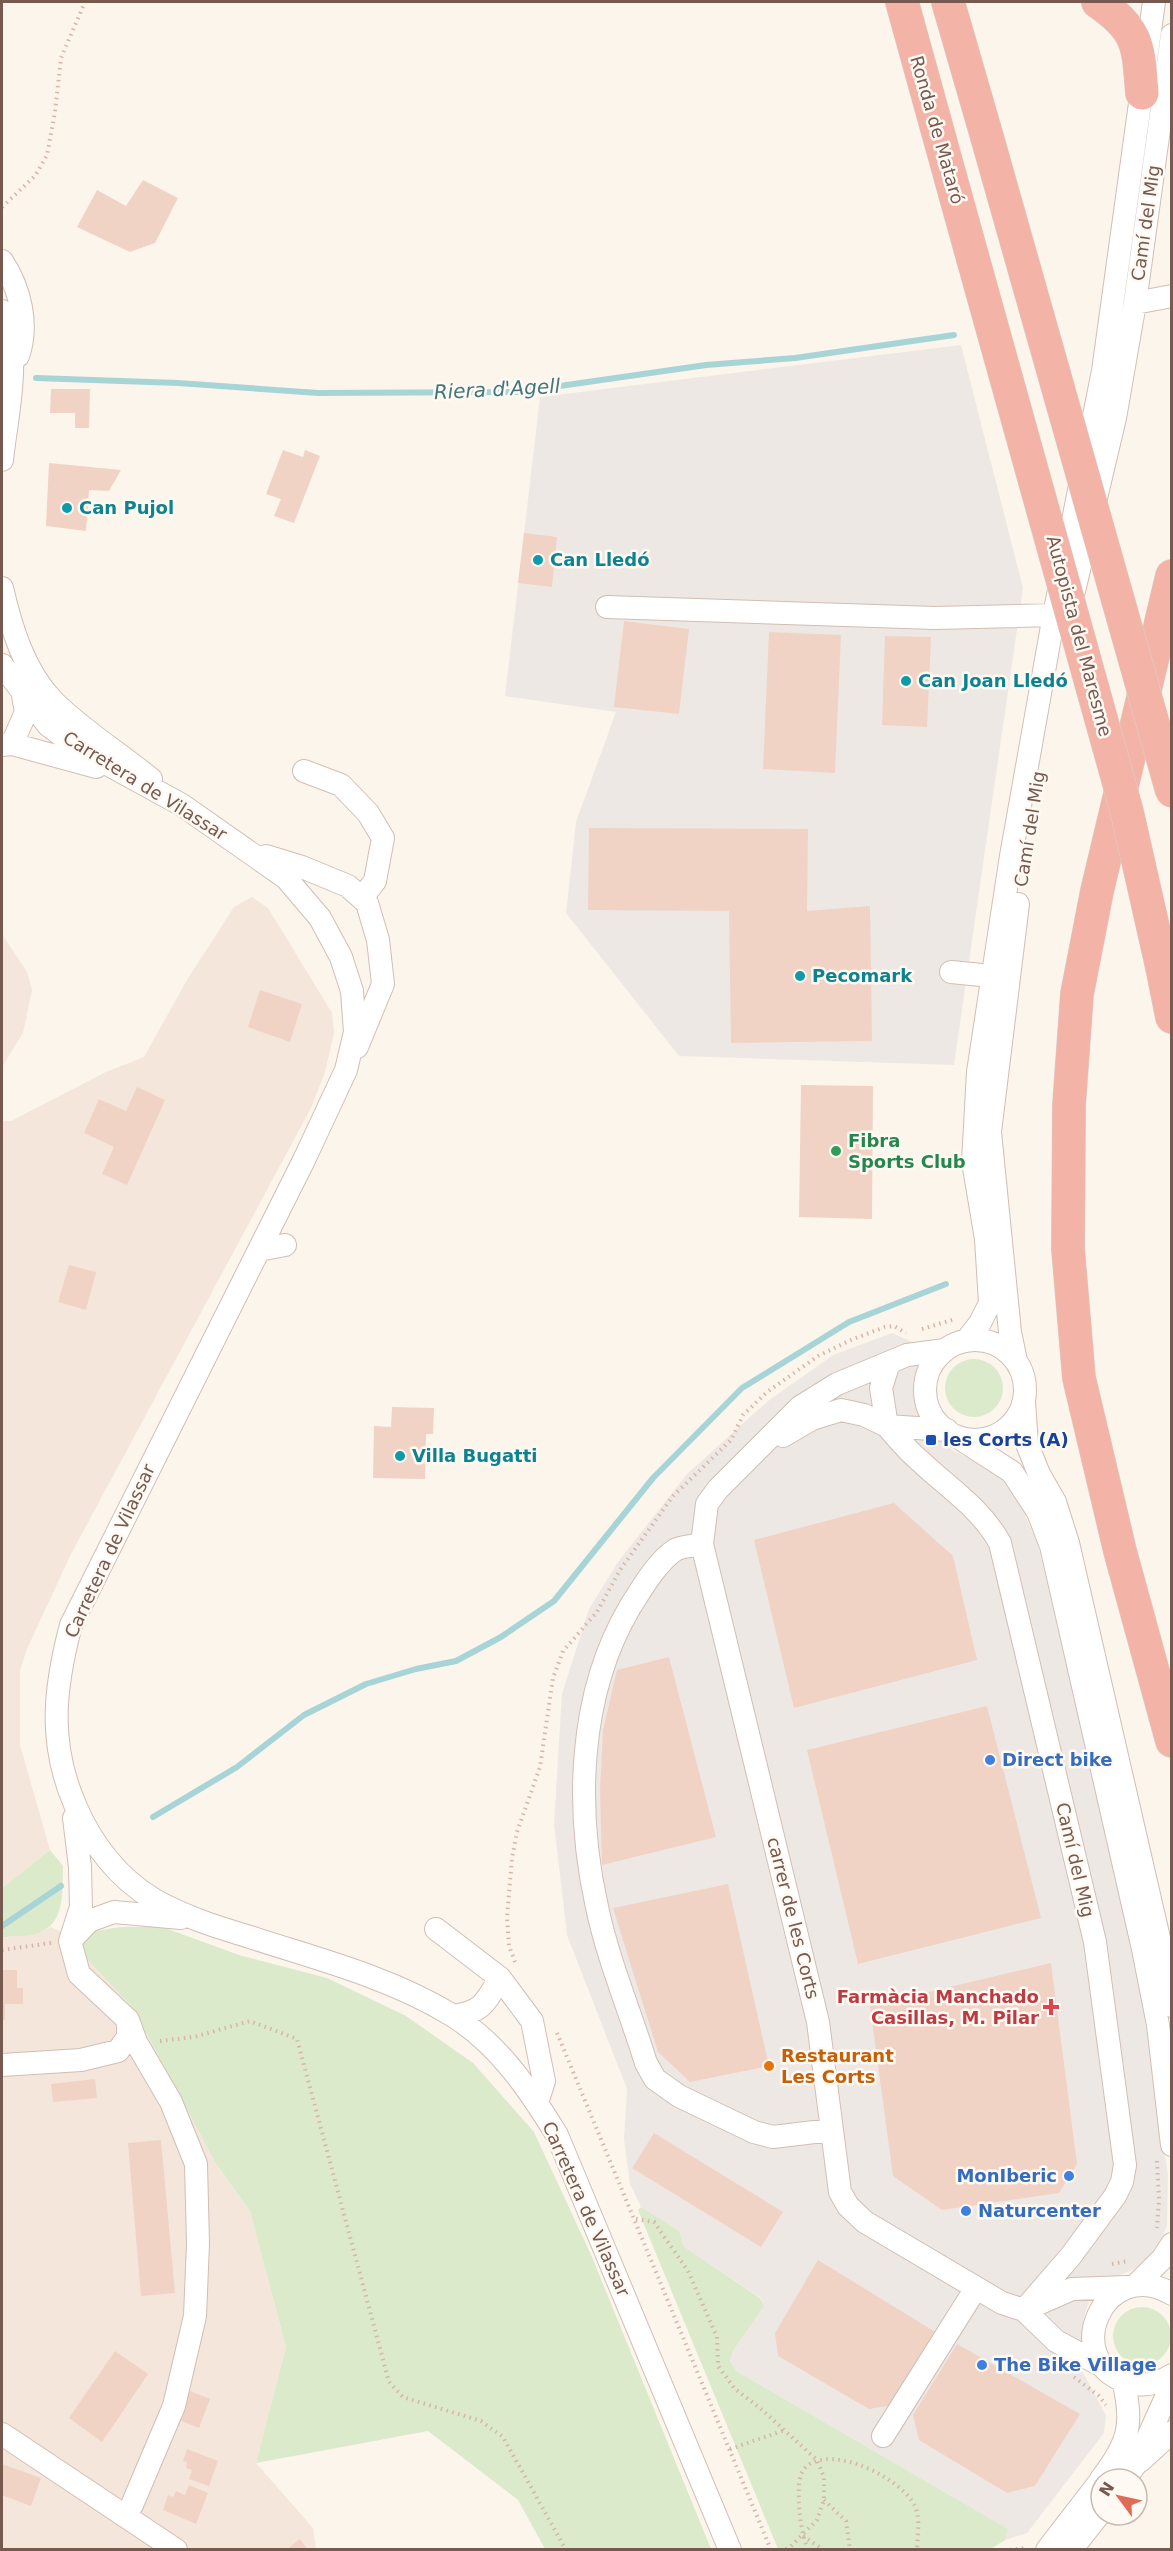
<svg xmlns="http://www.w3.org/2000/svg" width="1173" height="2551" font-family="'DejaVu Sans',sans-serif">
	<rect width="100%" height="100%" fill="#fcf5ec"/>
	<path fill="#f4e6db" d="M252 897 268 908 332 1013 334 1033 325 1072 311 1108 70 1556 27 1649 20 1670V1745L50 1850 2 1888V1121H11L106 1072 144 1057 187 980 234 907Z
		M2 934 27 972 32 990 23 1033 2 1067Z
		M51 1927 82 1942 86 1958 133 2008 215 2162 250 2211 286 2347 256 2463 313 2528 316 2549 2 2550V1938L41 1932Z"/>
	<path fill="#eee8e4" d="M961 345 1023 588 954 1065 679 1056 566 913 576 822 616 712 505 696 540 397Z
		M892 1333 917 1344 918 1414 952 1450 985 1466 1006 1482 1020 1503 1038 1545 1137 1968 1168 2175 1167 2225 1162 2238 1148 2258 1134 2269 1100 2284 1089 2301 1083 2321 1081 2369 1106 2415 1104 2433 1027 2533 1005 2540 1008 2529 736 2371 730 2361 733 2351 764 2306 761 2298 683 2246 678 2231 641 2207 630 2184 624 2139 627 2089 567 1935 554 1824 562 1694 589 1609 618 1562 687 1474 768 1401 833 1355Z"/>
	<path fill="#daeaca" d="M945 1388a29 29 0 1 1 58 0a29 29 0 1 1-58 0Z
		M50 1850 63 1866C62 1892 66 1926 35 1934 24 1937 13 1935 2 1938V1888Z
		M121 1927H162L239 1955 327 1978 406 2016 473 2063 534 2132 592 2257 711 2549H545L518 2500 428 2431 256 2463 286 2347 250 2211 215 2162 133 2008 86 1958 82 1942 95 1931Z
		M641 2207 679 2231 683 2246 760 2298 764 2306 733 2351 730 2361 736 2371 1008 2529 1005 2540 989 2550 778 2549 638 2210Z
		M1113 2336a29 29 0 1 1 58 0a29 29 0 1 1-58 0Z"/>
	<g fill="none" stroke-linecap="round" stroke-linejoin="round">
		<path stroke="#a7d4d7" stroke-width="6" d="M36 378 178 383 318 393 518 392 706 365 795 358 954 335
			M153 1817 237 1767 304 1715 366 1684 416 1669 456 1661 501 1637 554 1601 653 1478 742 1388 849 1322 946 1284
			M2 1926 61 1886"/>
	</g>
	<path fill="#f0d3c5" d="M143 180 178 198 155 243 130 252 77 227 97 190 126 206Z
		M51 389H90L89 428H75V413H50Z
		M283 450 303 457 305 450 320 456 294 523 274 516 281 499 266 494Z
		M49 463 121 470 109 491 89 490 86 531 46 526Z
		M524 533 557 537 552 587 518 583Z
		M624 621 689 629 679 714 614 707Z
		M769 632 841 635 835 773 763 769Z
		M885 636 931 637 927 727 882 725Z
		M589 828 808 829 807 911 870 906 872 1041 731 1043 729 911 588 910Z
		M260 990 302 1004 290 1042 248 1027Z
		M801 1085 873 1086 872 1219 799 1217Z
		M137 1087 165 1100 127 1185 102 1174 114 1147 84 1133 99 1099 126 1111Z
		M69 1265 96 1272 86 1310 58 1302Z
		M392 1407 434 1408 433 1434H426L425 1479 373 1478 374 1426 391 1427Z
		M894 1503 953 1556 977 1660 794 1708 754 1540Z
		M669 1657 716 1837 602 1865 600 1790 603 1730 617 1670Z
		M987 1706 1041 1918 858 1964 807 1750Z
		M728 1884 769 2066 690 2082 658 2052 613 1908Z
		M1051 1963 1077 2164 1059 2193 942 2210 893 2176 870 2006Z
		M2 1970H17V1988H23V2004H5V2020H2Z
		M95 2079 97 2098 53 2102 51 2084Z
		M654 2133 783 2212 761 2247 632 2168Z
		M161 2140 175 2293 141 2296 128 2143Z
		M818 2260 937 2333 893 2405 869 2409 778 2356 775 2333Z
		M957 2344 1080 2414 1035 2486 1007 2493 919 2440 913 2415Z
		M115 2351 148 2374 102 2442 69 2418Z
		M190 2391 210 2399 199 2428 179 2420Z
		M187 2449 218 2461 209 2486 189 2479 192 2470 186 2468 187 2462 183 2461Z
		M2 2464 41 2478 31 2506 2 2495Z
		M189 2485 208 2493 196 2524 163 2510 168 2495 173 2497 176 2491 185 2495Z
		M300 2539 308 2550H286Z"/>
	<g fill="none" stroke-linecap="round" stroke-linejoin="round">
		<g stroke="#d1beb4" stroke-width="24">
			<path id="minor" d="M2 261C20 288 29 325 18 356
				M1135 303 1172 296
				M2 311C22 358 7 412 2 460
				M2 588C11 627 24 671 53 701 82 730 119 753 151 779
				M1074 591 1115 418 1135 303 1172 35
				M607 607 935 618 1054 615
				M2 665 48 725 78 748 182 805 286 878 320 918 341 957 352 991 355 1032 346 1070 304 1160 71 1625C54 1689 48 1744 76 1807 92 1844 118 1878 153 1899 184 1917 217 1927 250 1937 317 1959 389 1977 450 2014 498 2043 528 2088 557 2135L730 2550
				M12 744 26 712 22 690
				M2 745 12 744 96 767
				M304 771 341 785 368 813 383 838 375 881 362 898
				M266 856 302 867 348 886 367 903 378 940 383 984 357 1047
				M951 972 992 976 997 989
				M259 1250 285 1245
				M925 1390a50 50 0 1 1 100 0a50 50 0 1 1-100 0Z
				M966 1341 980 1323 990 1303 986 1239 973 1162 978 1072 1011 856 1054 615 1103 371 1154 2
				M945 1350 907 1355 837 1384 800 1407 718 1489 707 1504 702 1544 818 2022 840 2192 848 2206 865 2222 1002 2303 1024 2310 1056 2341 1106 2368
				M1016 1361 1010 1332 990 1132 1018 904
				M1024 1402 1027 1444 1039 1474 1055 1502 1068 1543 1161 1947 1172 2006
				M887 1426C897 1438 907 1450 919 1460 947 1487 981 1508 1000 1543L1095 1942 1125 2165 1122 2182 1115 2196 1070 2257 1024 2310
				M887 1426 881 1388 889 1363
				M783 1436 812 1419 841 1410 864 1415 887 1426 947 1430
				M956 1436 1012 1472 1038 1512 1051 1546 1143 1949 1158 2025 1172 2145
				M702 1544C694 1546 682 1546 675 1550 657 1562 642 1588 630 1607 578 1695 575 1809 597 1907 608 1960 630 2011 646 2063L655 2079 679 2096 754 2132 773 2137 831 2130
				M436 1929 500 1978 532 2021 544 2081 537 2103
				M71 1940 89 1921 114 1912 181 1918
				M70 1941 79 1974 128 2020 136 2042 171 2102 196 2164 198 2244 195 2316 174 2406 132 2505
				M70 1941 81 1907 80 1867 74 1818
				M453 2016C483 2012 485 2003 500 1978
				M2 2065 81 2060 118 2051 128 2037V2021
				M1136 2285 1163 2258 1172 2244
				M1172 2294C1104 2254 1059 2360 1127 2382 1143 2387 1158 2384 1172 2375
				M1029 2308 1072 2289 1127 2287
				M2 2434 176 2550
				M883 2436 976 2288
				M1140 2461 1172 2432
				M1101 2479C1129 2443 1134 2424 1123 2380
				M1125 2479 1136 2464 1172 2384
				M1047 2550 1101 2480
				M1071 2550 1101 2512"/>
		</g>
		<g stroke="#d9d1ce" stroke-width="34">
			<path id="highway" d="M902 2 973 259
				M948 2 987 137
				M1098 2C1140 31 1138 46 1142 93
				M1172 576 1097 891 1077 994 1069 1105 1068 1249 1079 1378 1120 1551 1172 1741
				M1162 967 1172 1017"/>
		</g>
		<path stroke="#d6b6a7" stroke-width="4" stroke-dasharray="1.5 4.5" stroke-linecap="butt" d="M2 207 35 176 47 155 55 112 61 58 85 2
			M922 1329 955 1319
			M2 1950 51 1943
			M515 1962 509 1946 507 1917 512 1858 517 1832 540 1767 553 1678 563 1651 597 1612 620 1570 673 1496 731 1440 743 1415 767 1392 818 1356 851 1340 885 1327 894 1326 906 1333
			M557 2033 771 2550
			M160 2041 194 2037 250 2021 297 2039 389 2382 403 2397 481 2421 503 2437 566 2550
			M1157 2161 1159 2200 1157 2228
			M636 2219 654 2222 688 2271 717 2337 718 2366 735 2389 760 2408 817 2460 824 2477V2500L817 2520 790 2547 784 2550
			M1112 2264 1128 2261
			M1074 2377 1099 2396 1106 2405
			M730 2449 785 2430
			M824 2500 846 2521 850 2550
			M803 2536 824 2550
			M808 2550C802 2534 800 2521 799 2504 799 2493 797 2477 805 2468 830 2441 910 2481 917 2512 920 2523 917 2538 917 2550
			M1010 2550 1026 2548"/>
		<use href="#minor" stroke="#fff" stroke-width="22"/>
		<use href="#highway" stroke="#f3b4a7" stroke-width="33"/>
		<g stroke="#d9d1ce" stroke-width="34" stroke-linecap="butt">
			<path id="highway-bridge" d="M987 137 1172 791
				M973 259 1127 812 1162 967"/>
		</g>
		<use href="#highway-bridge" stroke="#f3b4a7" stroke-width="33"/>
	</g>
	<g fill="#0f9aa8" stroke="#fef9f3" stroke-width="2">
		<circle cx="67" cy="508" r="6"/>
		<circle cx="538" cy="560" r="6"/>
		<circle cx="906" cy="681" r="6"/>
		<circle cx="800" cy="976" r="6"/>
		<circle cx="400" cy="1456" r="6"/>
	</g>
	<circle fill="#2e9e5b" stroke="#fef9f3" stroke-width="2" cx="836" cy="1151" r="6"/>
	<rect fill="#1a4fb4" stroke="#fef9f3" stroke-width="2" x="925" y="1434" width="12" height="12" rx="3"/>
	<g fill="#3f7fe0" stroke="#fef9f3" stroke-width="2">
		<circle cx="990" cy="1760" r="6"/>
		<circle cx="1069" cy="2176" r="6"/>
		<circle cx="966" cy="2211" r="6"/>
		<circle cx="982" cy="2365" r="6"/>
	</g>
	<path fill="#e0444e" stroke="#fef9f3" stroke-width="2" d="M1048 1998h6v6h6v6h-6v6h-6v-6h-6v-6h6z"/>
	<circle fill="#e8710a" stroke="#fef9f3" stroke-width="2" cx="769" cy="2066" r="6"/>
	<g text-anchor="middle" stroke-width="5" stroke-linejoin="round" paint-order="stroke">
		<g font-size="18" fill="#775a4f" stroke="#fef9f3">
			<text transform="translate(937 130) rotate(74)" y="6">Ronda de Mataró</text>
			<text transform="translate(1146 223) rotate(-82)" y="6">Camí del Mig</text>
			<text transform="translate(1079 636) rotate(75)" y="6">Autopista del Maresme</text>
			<text transform="translate(145 786) rotate(32)" y="6">Carretera de Vilassar</text>
			<text transform="translate(1030 829) rotate(-81)" y="6">Camí del Mig</text>
			<text transform="translate(110 1551) rotate(-65)" y="6">Carretera de Vilassar</text>
			<text transform="translate(1075 1860) rotate(77)" y="6">Camí del Mig</text>
			<text transform="translate(793 1918) rotate(76)" y="6">carrer de les Corts</text>
			<text transform="translate(586 2209) rotate(66)" y="6">Carretera de Vilassar</text>
		</g>
		<g font-size="18" font-weight="bold" fill="#0d838f" stroke="#fef9f3" text-anchor="start">
			<text x="79" y="514">Can Pujol</text>
			<text x="550" y="566">Can Lledó</text>
			<text x="918" y="687">Can Joan Lledó</text>
			<text x="812" y="982">Pecomark</text>
			<text x="412" y="1462">Villa Bugatti</text>
		</g>
		<g font-size="18" font-weight="bold" fill="#27864d" stroke="#fef9f3" text-anchor="start">
			<text x="848" y="1147">Fibra<tspan x="848" dy="21">Sports Club</tspan></text>
		</g>
		<g font-size="18" font-weight="bold" fill="#164399" stroke="#fef9f3" text-anchor="start">
			<text x="943" y="1446">les Corts (A)</text>
		</g>
		<g font-size="18" font-weight="bold" fill="#366cbe" stroke="#fef9f3" text-anchor="start">
			<text x="1002" y="1766">Direct bike</text>
			<text x="1057" y="2182" text-anchor="end">MonIberic</text>
			<text x="978" y="2217">Naturcenter</text>
			<text x="994" y="2371">The Bike Village</text>
		</g>
		<g font-size="18" font-weight="bold" fill="#be3a42" stroke="#fef9f3" text-anchor="end">
			<text x="1039" y="2003">Farmàcia Manchado<tspan x="1039" dy="21">Casillas, M. Pilar</tspan></text>
		</g>
		<g font-size="18" font-weight="bold" fill="#c56008" stroke="#fef9f3" text-anchor="start">
			<text x="781" y="2062">Restaurant<tspan x="781" dy="21">Les Corts</tspan></text>
		</g>
		<g font-size="20" font-style="italic" fill="#42767b" stroke="#fef9f3">
			<text transform="translate(497 389) rotate(-3)" y="7">Riera d'Agell</text>
		</g>
	</g>
	<rect width="1173" height="2551" fill="none" stroke="#775a4f" stroke-width="6"/>
	<g transform="translate(1119 2497) rotate(303)"><circle r="28" fill="#fef9f3" stroke="#c8b9b1" stroke-width="1.5"/>
	<path d="M0-4.5L10 22L0 15L-10 22Z" fill="#df6b58"/>
	<text y="-9" font-size="16" font-weight="bold" text-anchor="middle" fill="#775a4f">N</text>
	</g>
</svg>
